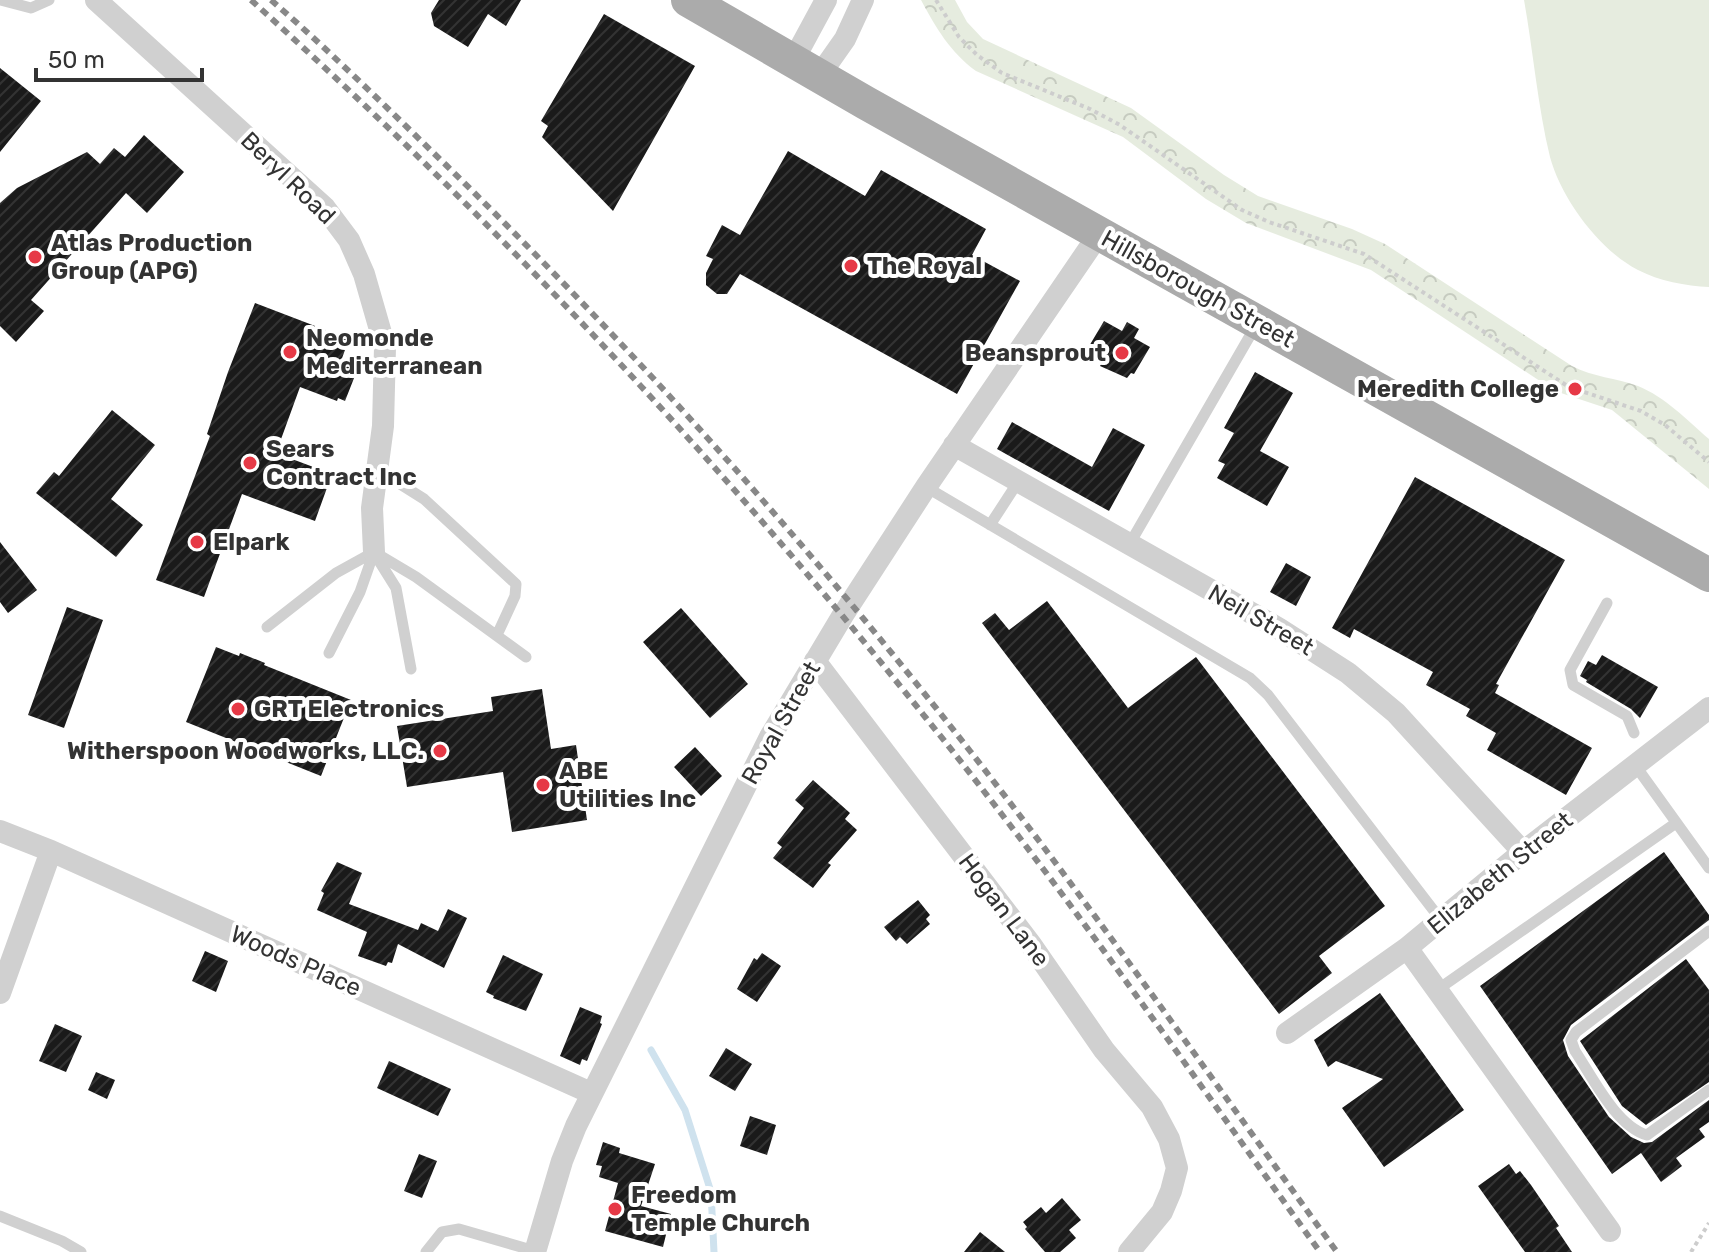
<svg xmlns="http://www.w3.org/2000/svg" width="1709" height="1252" font-family="Rubik,sans-serif">
	<defs>
		<pattern id="forest-crowns" width="20" height="18" patternUnits="userSpaceOnUse" patternTransform="scale(2)"><rect width="20" height="18" fill="#e6ecdf"/><path d="M2 6a3 3 0 1 1 6 0M12 15a3 3 0 1 1 6 0" fill="none" stroke="#c6cbc0"/></pattern>
		<pattern id="building-hatch" width="6" height="6" patternUnits="userSpaceOnUse" patternTransform="scale(2)"><rect width="6" height="6" fill="#1a1a1a"/><path d="M-1 1l2-2M0 6l6-6M5 7l2-2" fill="none" stroke="#333"/></pattern>
	</defs>
	<rect width="100%" height="100%" fill="#fff"/>
	<path fill="url(#forest-crowns)" d="M921 0H955L967 22 983 39 1131 108 1224 175 1258 196 1352 229 1385 244 1572 366C1593 377 1616 378 1638 386 1665 397 1687 420 1709 439V489L1612 410 1555 391 1371 270 1246 223 1206 199 1123 137 976 71C950 52 936 28 921 0Z"/>
	<path fill="#e6ecdf" d="M1524 0H1709V287C1686 286 1659 281 1638 270 1599 250 1561 198 1550 157 1538 108 1533 50 1524 0Z"/>
	<g fill="none" stroke-linecap="round" stroke-linejoin="round">
		<path stroke="#cfe2ee" stroke-width="7" d="M651 1050 685 1110 711 1192 714 1252"/>
	</g>
	<path fill="url(#building-hatch)" d="M439 0H521L506 26 488 14 468 47 434 26 431 13Z
		M604 14 695 66 613 211 542 137 548 126 541 121Z
		M0 68 41 101 0 152Z
		M144 135 184 172 147 213 126 193 31 300 44 311 16 342 0 326V203L17 188 87 152 100 164 114 148 125 157Z
		M788 151 865 196 881 170 986 229 972 255 1020 281 957 394 740 274 727 294H717L706 285V273L713 259 706 256 722 225 740 235Z
		M255 303 349 339 341 361 358 368 345 401 338 398 337 401 300 387 276 453 332 474 315 521 242 494 204 597 156 580 210 436 207 434 228 372Z
		M1104 321 1122 331 1127 322 1139 329 1134 338 1150 347 1134 374 1131 373 1127 378 1100 366 1105 357 1088 348Z
		M1255 372 1293 393 1260 451 1289 467 1267 506 1217 478 1225 464 1218 461 1234 433 1224 428Z
		M112 410 155 445 111 499 143 525 116 557 36 493 54 472 59 476Z
		M1012 422 1092 467 1113 428 1145 445 1109 511 997 449Z
		M1415 477 1565 560 1496 684 1499 685 1495 693 1592 748 1566 795 1487 750 1496 733 1466 716 1470 709 1426 685 1433 672 1354 629 1350 638 1332 628Z
		M0 542 37 590 8 613 0 602Z
		M1286 563 1311 577 1296 606 1270 592Z
		M1047 601 1128 708 1196 657 1385 906 1319 956 1332 973 1279 1014 982 623 995 613 1009 630Z
		M67 607 103 620 64 728 28 715Z
		M681 608 748 684 710 718 643 642Z
		M216 647 239 656 240 653 265 663 264 665 351 700 321 776 186 722Z
		M1602 655 1658 687 1640 718 1631 709 1586 682 1587 680 1580 676 1588 661 1596 665Z
		M542 689 551 749 576 745 587 820 512 832 503 772 407 787 397 726 493 711 491 697Z
		M695 747 722 776 701 796 674 767Z
		M813 780 850 813 845 819 857 830 828 863 831 865 813 888 773 858 782 847 777 843 804 808 795 800Z
		M1664 852 1709 915V920L1571 1025 1563 1040 1568 1056 1609 1117 1631 1137 1644 1143 1652 1142 1709 1100V1122L1699 1129 1705 1137 1676 1158 1682 1166 1661 1182 1641 1153 1612 1174 1480 986Z
		M337 862 362 873 349 904 418 930 421 923 438 931 448 909 467 918 444 968 398 944 392 963 388 962 386 966 358 956 367 932 317 910 324 893 321 891Z
		M918 900 930 915 926 919 930 924 907 944 900 937 896 941 884 927Z
		M205 951 228 961 216 992 192 981Z
		M762 953 781 966 757 1002 737 989 754 958 757 960Z
		M503 955 543 974 526 1011 493 998 494 996 486 992Z
		M1686 959 1709 990V1082L1646 1125 1622 1106 1580 1041Z
		M1380 993 1464 1110 1384 1167 1342 1108 1383 1079 1336 1061 1328 1067 1314 1040Z
		M580 1007 602 1016 600 1023 602 1024 587 1061 582 1059 580 1065 560 1056Z
		M55 1024 82 1036 66 1072 39 1061Z
		M726 1048 752 1064 735 1091 709 1076Z
		M389 1061 451 1089 438 1116 377 1088Z
		M96 1072 115 1080 107 1099 88 1090Z
		M750 1116 776 1125 767 1155 740 1146Z
		M603 1142 620 1148 619 1153 655 1164 641 1206 671 1214 663 1247 605 1231 618 1183 599 1177 602 1166 596 1165Z
		M419 1154 437 1161 422 1198 404 1191Z
		M1509 1164 1516 1174 1520 1171 1531 1185 1559 1226 1556 1228 1572 1252H1525L1495 1210 1478 1186Z
		M1062 1198 1081 1220 1069 1230 1076 1238 1060 1252H1045L1025 1229 1027 1227 1023 1222 1041 1207 1046 1213Z
		M980 1232 1005 1252H964Z"/>
	<g fill="none" stroke-linecap="round" stroke-linejoin="round">
		<path stroke="#cdcdcd" stroke-width="4" stroke-dasharray="4 4" stroke-linecap="butt" d="M936 0 959 37 977 55 1002 73 1090 109 1120 125 1242 210 1269 222 1364 254 1569 387 1641 411 1665 425 1709 462
			M1691 1252 1709 1223"/>
		<path stroke="#d0d0d0" stroke-width="11" d="M1 0 31 8 49 0
			M378 470 424 499 516 584 515 596 497 635
			M926 487 1250 678 1268 695 1441 920
			M990 525 1018 482
			M1129 545 1255 327
			M374 552 416 577 526 657
			M376 556 396 588 411 669
			M1607 603 1570 670 1573 685 1627 716 1634 733
			M267 627 336 573 374 552
			M329 653 360 592 374 552
			M1635 765 1709 868
			M1709 931 1576 1032 1571 1040 1575 1051C1593 1078 1616 1126 1647 1135L1709 1090
			M1437 990 1676 823
			M0 1216 62 1241 81 1252
			M426 1252 442 1232 459 1229 535 1251"/>
		<path stroke="#d0d0d0" stroke-width="22" d="M96 0 325 208 349 240 364 274 385 347 383 426 372 508 374 552
			M793 61 826 0
			M819 76 845 39 863 0
			M954 445 1278 628 1348 673 1396 713 1523 852
			M815 661 1032 946 1104 1050 1152 1107 1169 1139 1177 1168 1171 1191 1162 1212 1129 1252
			M0 831 51 851 591 1093
			M1407 948 1610 1231
			M0 993 51 851
			M1287 1033 1407 948 1523 852 1709 708
			M535 1252 562 1161 576 1126 770 737 843 615 926 487 1099 234"/>
		<path stroke="#ababab" stroke-width="34" d="M688 0 866 103 1709 575"/>
		<path stroke="#888" stroke-width="6" stroke-dasharray="8 6" stroke-linecap="butt" d="M251 0C495 220 720 461 926 718 1065 890 1191 1073 1320 1252
			M271 0C331 52 388 109 446 165 633 348 808 544 970 751 1097 913 1215 1084 1337 1252"/>
	</g>
	<g fill="#e63946" stroke="#fff" stroke-width="3">
		<circle cx="35" cy="257" r="8"/>
		<circle cx="851" cy="266" r="8"/>
		<circle cx="290" cy="352" r="8"/>
		<circle cx="1122" cy="353" r="8"/>
		<circle cx="1575" cy="389" r="8"/>
		<circle cx="250" cy="463" r="8"/>
		<circle cx="197" cy="542" r="8"/>
		<circle cx="238" cy="709" r="8"/>
		<circle cx="440" cy="751" r="8"/>
		<circle cx="543" cy="785" r="8"/>
		<circle cx="615" cy="1209" r="8"/>
	</g>
	<g text-anchor="middle" stroke-width="8" stroke-linejoin="round" paint-order="stroke">
		<g font-size="24" fill="#333" stroke="#fff">
			<text transform="translate(288 178) rotate(44)" y="8">Beryl Road</text>
			<text transform="translate(1198 289) rotate(29)" y="8">Hillsborough Street</text>
			<text transform="translate(1261 620) rotate(30)" y="8">Neil Street</text>
			<text transform="translate(781 723) rotate(-61)" y="8">Royal Street</text>
			<text transform="translate(1500 873) rotate(-39)" y="8">Elizabeth Street</text>
			<text transform="translate(1004 910) rotate(53)" y="8">Hogan Lane</text>
			<text transform="translate(296 961) rotate(24)" y="8">Woods Place</text>
		</g>
		<g font-size="24" font-weight="bold" fill="#333" stroke="#fff" text-anchor="start">
			<text x="51" y="251">Atlas Production<tspan x="51" dy="28">Group (APG)</tspan></text>
			<text x="867" y="274">The Royal</text>
			<text x="306" y="346">Neomonde<tspan x="306" dy="28">Mediterranean</tspan></text>
			<text x="1106" y="361" text-anchor="end">Beansprout</text>
			<text x="1559" y="397" text-anchor="end">Meredith College</text>
			<text x="266" y="457">Sears<tspan x="266" dy="28">Contract Inc</tspan></text>
			<text x="213" y="550">Elpark</text>
			<text x="254" y="717">GRT Electronics</text>
			<text x="424" y="759" text-anchor="end">Witherspoon Woodworks, LLC.</text>
			<text x="559" y="779">ABE<tspan x="559" dy="28">Utilities Inc</tspan></text>
			<text x="631" y="1203">Freedom<tspan x="631" dy="28">Temple Church</tspan></text>
		</g>
	</g>
	<path d="M36 68v12h166v-12" fill="none" stroke="#333333" stroke-width="4"/>
	<text x="48" y="68" font-size="24" fill="#333333" stroke="#ffffff" stroke-width="6" paint-order="stroke">50 m</text>
</svg>
